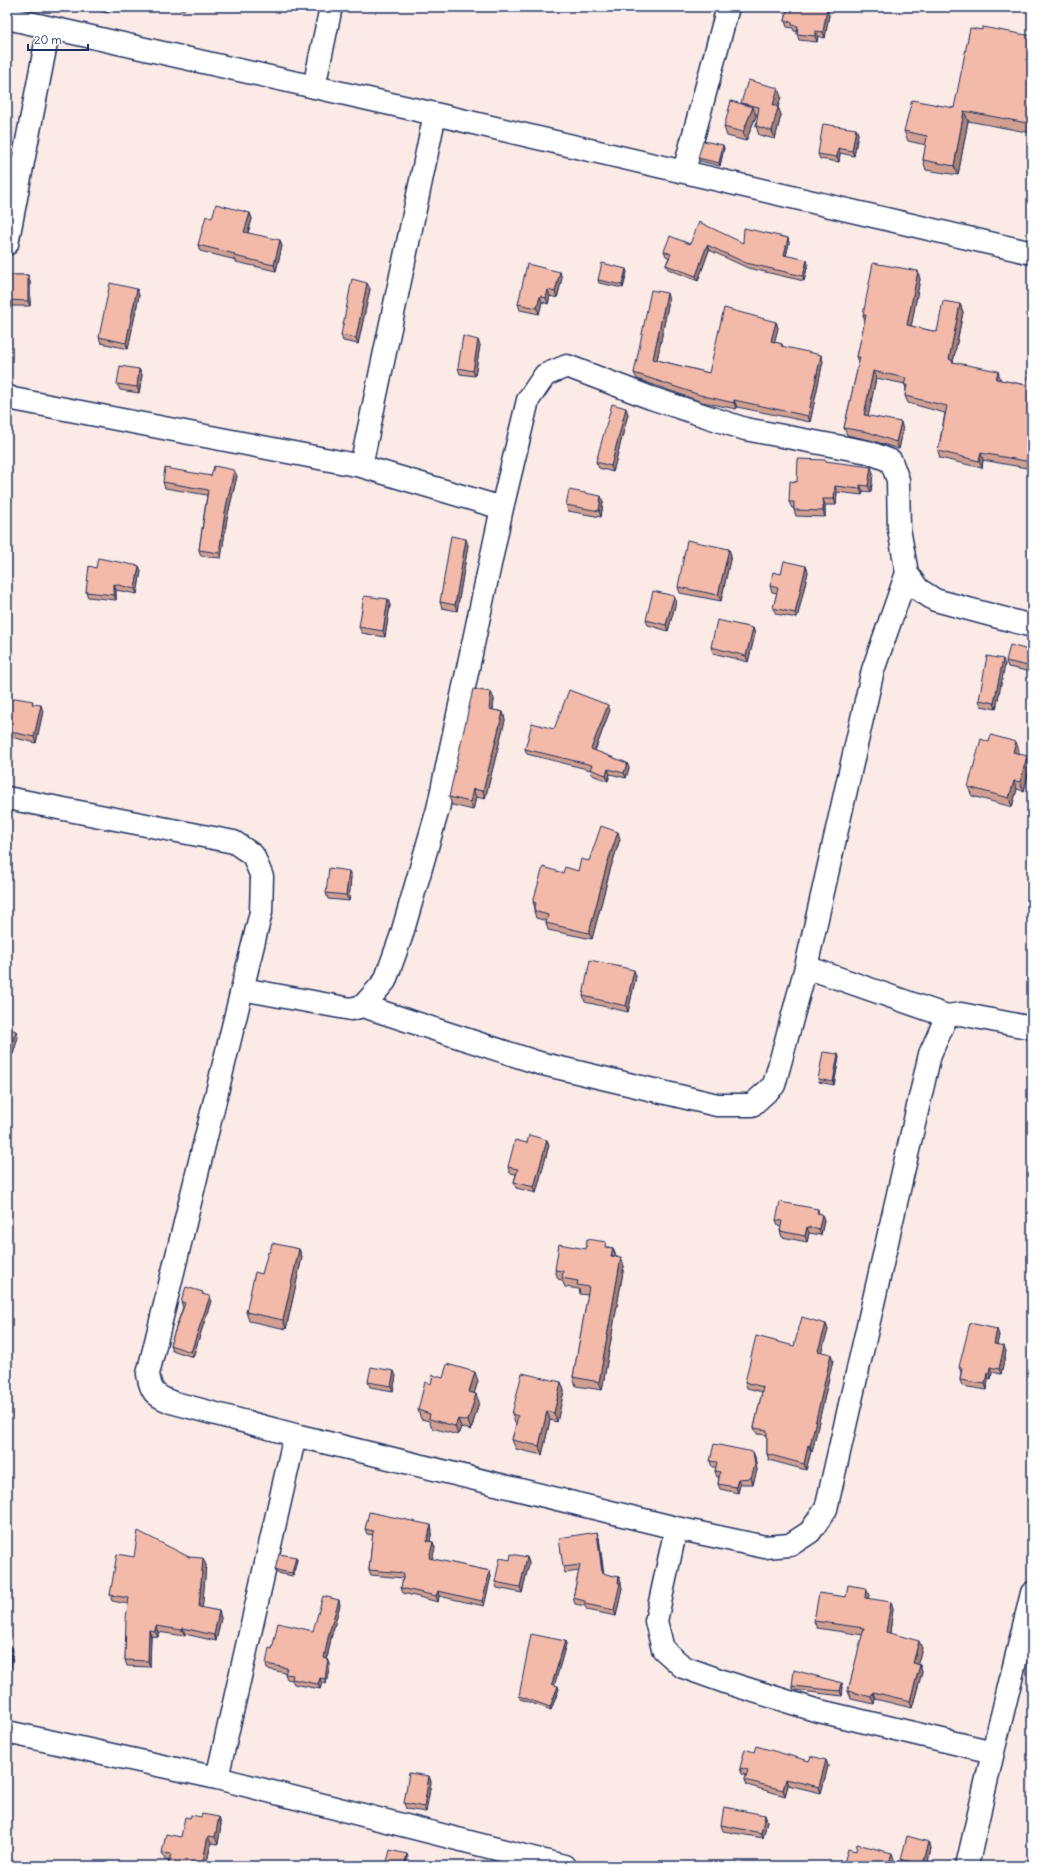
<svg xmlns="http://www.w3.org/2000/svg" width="1039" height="1873" font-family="Delius,sans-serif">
	<rect width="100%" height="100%" fill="#fbeae6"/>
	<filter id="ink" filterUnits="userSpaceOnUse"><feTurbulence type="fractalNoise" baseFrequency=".025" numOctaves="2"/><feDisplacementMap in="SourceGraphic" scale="8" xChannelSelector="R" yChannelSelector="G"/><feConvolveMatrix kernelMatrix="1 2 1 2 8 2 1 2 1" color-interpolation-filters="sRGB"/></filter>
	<g filter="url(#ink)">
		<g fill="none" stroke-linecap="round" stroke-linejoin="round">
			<g stroke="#1b2f5e" stroke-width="25">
				<path id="minor" d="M7 18 435 114 1032 253
					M314 87 331 7
					M435 114 361 466 502 508
					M684 171 728 7
					M7 244 49 28
					M7 396 13 399 361 466
					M7 798 234 842 253 855 262 877 261 912 148 1374C151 1392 154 1395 171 1402L295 1435
					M806 967 947 1016
					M242 989 351 1009 363 1006 385 981 401 937 438 809 502 508 528 400 545 375 567 366 651 398 745 429 868 452 891 461 898 480 899 529 907 573 918 589 935 600 1032 626
					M363 1006 539 1063 717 1105H752L774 1085 806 967 873 670 907 573
					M676 1528 656 1621 663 1649 683 1667 725 1682 815 1710 993 1752
					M7 1732 217 1778 564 1866
					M217 1778 295 1435 676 1528 765 1547 790 1545 810 1532 826 1509 930 1054 947 1016 961 1014 1032 1028
					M967 1866 993 1752 1032 1593"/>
			</g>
			<use href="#minor" stroke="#fff" stroke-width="22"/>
		</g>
		<path fill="#d1a092" stroke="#1b2f5e" d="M81 7H110L108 13Z
			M171 7H185L184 10Z
			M788 7H825V8L829 15 825 38 818 36 817 42 799 40 797 34V31H794L793 28 787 27 785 21Z
			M982 30 1032 36V133L968 121 958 175 926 170 923 160 926 145 908 141 904 131 954 108Z
			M781 97 778 107 781 115 775 139 759 135 756 126 758 115 756 114V116L746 141 727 136 724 127 742 104 741 103Z
			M856 129 858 134 854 156 840 153 839 162 820 159 818 154Z
			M724 148 720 166 700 161 698 158Z
			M250 213 252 219 248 233 282 246 276 271 236 262V260L200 251 198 245 212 218Z
			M788 238 789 243 786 256 808 264 804 281 748 268 709 250 698 281 668 269 666 265 669 257 666 256 664 251 690 244 743 243Z
			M627 272 623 288 599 283 598 280Z
			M7 275H28L30 281V306H8L7 303Z
			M562 278 557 298 550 296 548 304 542 302 539 314 520 310 518 304Z
			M920 279 911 326 937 332 960 304 963 312 953 362 1000 378V380L1026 385 1032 377V469L983 460 982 468 940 458 938 451 945 413 908 403 905 396 906 390 905 384 876 378 868 416 903 430 899 449 870 440 847 435 844 428 859 362 857 357 865 321 863 315Z
			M370 289 358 344 343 341 341 335Z
			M139 295 128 349 101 343 99 337Z
			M669 300 657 360 709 373 776 322 778 328 774 342 782 344 783 347 823 361 810 422 737 407 736 409 702 402 637 379 634 373Z
			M480 345 475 376 460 374 458 368Z
			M139 369 142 375 139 393 120 390 117 384Z
			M628 414 613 472 599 468 596 462Z
			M826 461 873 473 871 492 863 491 862 495 837 492 836 505H825V517L796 516 794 510V508H792L789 502 797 482Z
			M211 476H237L227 518 221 558 201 556 199 550 207 495 165 488 163 482Z
			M603 502 601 517 568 511 566 505Z
			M468 545 457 611 442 608 440 602Z
			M731 555 721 601 680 593 678 587Z
			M139 566 141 571 137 594 116 590V600L88 597 86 592 96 568Z
			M806 566 808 572 797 618 776 614 773 608 777 593 772 592 770 586 781 574Z
			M674 596 676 602 668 631 648 625 646 620Z
			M390 605 385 637 362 633 359 627Z
			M753 628 755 634 748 662 713 653 711 647Z
			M1032 651V672L1008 667 1006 661Z
			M1005 664 996 709 981 706 979 700Z
			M494 699 493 710 503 712 505 720 485 799 476 797 473 810 452 805 449 797Z
			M7 700 34 704 43 711 36 743 7 736Z
			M610 710 595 751 627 763 629 768 626 778 610 774 608 781 592 775 591 770 527 754 525 749 554 729Z
			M1019 750 1018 754 1030 765 1024 791 1017 789 1012 807 972 796 968 787Z
			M620 839 610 870 592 939 548 930 546 923 547 921 536 918 534 911 535 908 533 902 563 873 578 871 589 861Z
			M351 876 349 901 328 899 326 893Z
			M636 976 628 1012 585 1002 583 996Z
			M7 1028 18 1037 13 1054 7 1053Z
			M839 1057 834 1085 819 1082 818 1079Z
			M547 1140 549 1145 536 1193 516 1188 514 1182 516 1174 510 1173 508 1167 527 1143Z
			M818 1209 819 1214 824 1220 821 1235 809 1233 807 1242 782 1237 780 1231 781 1227 778 1226 776 1220Z
			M608 1247 613 1248 616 1256 624 1266 602 1390 576 1386 573 1377 588 1295 580 1294 579 1289 565 1287 562 1280 558 1279 555 1270 586 1249Z
			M299 1249 302 1257 286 1329 249 1321 246 1312 262 1274 270 1252Z
			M204 1294 211 1301 193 1357 172 1350 170 1345 183 1307 181 1302Z
			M826 1324 828 1330 821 1352 833 1360 812 1452 811 1451 806 1470 769 1460 767 1454V1435L757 1434 754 1428 762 1392 747 1388 745 1382 794 1346Z
			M999 1335 997 1344 1006 1351 1001 1374 992 1372 991 1379 988 1378 987 1390 962 1386 960 1380 961 1373V1372L959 1367Z
			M396 1376 393 1391 370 1387 368 1382Z
			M443 1378 478 1381 474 1393 479 1402 471 1430 461 1427 458 1435 432 1428 429 1421 421 1419 418 1410 431 1384Z
			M561 1382 564 1391 557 1422 550 1420 542 1455 516 1449 512 1440 516 1424 515 1423 512 1414Z
			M753 1452 755 1457 757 1470 753 1484H740L738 1493 720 1489 718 1484 719 1477H717L715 1471 716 1467H712L710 1461Z
			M365 1529 432 1530 430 1541 433 1542 435 1548 432 1559 490 1571 491 1576 484 1606 439 1596 438 1602 403 1593 401 1588 403 1578 371 1575 369 1570 373 1535 367 1534Z
			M597 1532 599 1538 604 1574 619 1577 621 1582V1585L622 1588 616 1616 587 1610 585 1606 575 1604 573 1598 579 1571 565 1573 563 1567Z
			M134 1557H189L206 1565 202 1608 219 1611 221 1618 216 1641 185 1634V1636L158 1632V1637L151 1636 150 1667 127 1666 125 1660 128 1604 112 1601 110 1595Z
			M296 1557 297 1560 293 1576 277 1573 275 1570Z
			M527 1557 529 1563 522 1593 497 1588 495 1582 510 1560Z
			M869 1595 868 1599 893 1609 890 1633 922 1648 917 1664 920 1665 922 1672 912 1708 875 1699 874 1704 851 1699 848 1691 863 1635 817 1628 814 1621 846 1597Z
			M340 1605 331 1638 327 1659H328L330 1664 326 1684 322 1683 320 1689 294 1684 292 1680 287 1679 285 1674 286 1673 267 1669 266 1664 313 1631Z
			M565 1641 566 1644 554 1684 559 1689 551 1710 520 1699 519 1696Z
			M792 1686 843 1687 842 1696 794 1690Z
			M754 1752 809 1761 826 1760 828 1766 821 1793 788 1785 785 1796 747 1785 745 1780 746 1775 742 1774 740 1768Z
			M429 1776 431 1782 426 1812 406 1809 404 1803Z
			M765 1815 767 1821 763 1838 723 1831 721 1825Z
			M190 1818 221 1824 218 1844 211 1843 206 1866H168L169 1861 165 1860 162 1853 181 1837Z
			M929 1842 931 1848 927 1866H906L903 1865 901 1859Z"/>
		<path fill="#aa8277" stroke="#1b2f5e" d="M107 7H110L108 13 106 7Z
			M827 9 829 15 825 38 823 32Z
			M815 31 818 36 817 42 815 36Z
			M778 88 781 97 778 107 781 115 775 139 772 131 773 105Z
			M753 107 756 116 746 141 743 132Z
			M964 111 968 121 958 175 954 166Z
			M856 129 858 134 854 156 852 151Z
			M723 145 724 148 720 166 719 163Z
			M838 148 840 153 839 162 837 157Z
			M250 213 252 219 246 238 244 232Z
			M788 238 789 243 785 260 784 255Z
			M280 240 282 246 276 271 274 265Z
			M707 245 709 250 698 281 696 276Z
			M807 260 808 264 804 281 803 276Z
			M626 269 627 272 623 288 622 285Z
			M918 271 920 279 910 333 907 325Z
			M560 272 562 278 557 298 555 292Z
			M28 275 30 281V306L28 301Z
			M367 283 370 289 358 344 356 338Z
			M137 289 139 295 128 349 126 343Z
			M548 290 550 296 548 304 546 298Z
			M667 293 669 300 656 365 653 359Z
			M540 296 542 302 539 314 537 308Z
			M960 304 963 312 953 362 954 369 949 359Z
			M776 322 778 328 773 348 771 341Z
			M478 340 480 345 475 376 473 371Z
			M821 355 823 361 810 422 808 416Z
			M139 369 142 375 139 393 137 387Z
			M873 371 876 378 867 422 864 415Z
			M998 371 1000 378 999 386 996 379Z
			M734 400 737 407 736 409 734 403Z
			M626 408 628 414 613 472 611 466Z
			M901 422 903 430 899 449 896 442Z
			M981 453 983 460 982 468 979 461Z
			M871 467 873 473 871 492 868 486Z
			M234 470 237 476 227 518 221 558 219 553 225 512Z
			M860 485 863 491 862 495 860 489Z
			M835 486 837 492 836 505 834 499Z
			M601 496 603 502 601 517 599 511Z
			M823 499 825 505V517L823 511Z
			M466 539 468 545 457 611 455 605Z
			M729 549 731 555 721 601 718 595Z
			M139 566 141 571 137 594 135 589Z
			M806 566 808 572 797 618 795 613Z
			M114 584 116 590V600L114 595Z
			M674 596 676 602 668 631 666 625Z
			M388 599 390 605 385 637 383 631Z
			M753 628 755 634 748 662 746 656Z
			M1003 659 1005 664 996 709 994 703Z
			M491 692 494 699 492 716 489 709Z
			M41 705 43 711 36 743 34 737Z
			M608 705 610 710 593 755 591 749Z
			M503 712 505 720 485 799 483 791Z
			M1016 742 1019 750 1016 761 1013 752Z
			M1027 756 1030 765 1024 791 1020 782Z
			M627 763 629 768 626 778 624 773Z
			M608 769 610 774 608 781 606 775Z
			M1014 781 1017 789 1012 807 1009 798Z
			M473 789 476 797 473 810 470 802Z
			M618 832 620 839 610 870 592 939 589 933 607 864Z
			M349 871 351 876 349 901 346 895Z
			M634 970 636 976 628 1012 626 1006Z
			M16 1031 18 1037 13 1054 10 1048Z
			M838 1054 839 1057 834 1085 833 1082Z
			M547 1140 549 1145 536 1193 534 1187Z
			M822 1214 824 1220 821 1235 819 1229Z
			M807 1227 809 1233 807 1242 805 1236Z
			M613 1248 616 1256H611Z
			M299 1249 302 1257 286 1329 283 1320Z
			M621 1257 624 1266 602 1390 599 1382Z
			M210 1296 211 1301 193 1357 191 1352Z
			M826 1324 828 1330 820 1357 818 1351Z
			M997 1329 999 1335 996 1349 994 1344Z
			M1004 1346 1006 1351 1001 1374 999 1369Z
			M831 1354 833 1360 812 1452 810 1446Z
			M990 1367 992 1372 991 1379 989 1373Z
			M394 1371 396 1376 393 1391 391 1386Z
			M475 1372 478 1381 472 1401 469 1392Z
			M987 1373 988 1378 987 1390 985 1384Z
			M561 1382 564 1391 557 1422 554 1413Z
			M476 1394 479 1402 471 1430 468 1421Z
			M547 1411 550 1420 542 1455 539 1446Z
			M458 1419 461 1427 458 1435 455 1426Z
			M808 1445 811 1451 806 1470 804 1464Z
			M753 1452 755 1457 757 1470 753 1484 751 1478Z
			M738 1479 740 1484 738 1493 736 1487Z
			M431 1525 432 1530 429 1546 427 1541Z
			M597 1532 599 1538 604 1579 602 1573Z
			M433 1542 435 1548 431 1563 429 1558Z
			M296 1557 297 1560 293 1576 292 1573Z
			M527 1557 529 1563 522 1593 520 1587Z
			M203 1558 206 1565 202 1613 199 1607Z
			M490 1571 491 1576 484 1606 482 1601Z
			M619 1577 621 1582V1585L622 1588 616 1616 614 1610Z
			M866 1588 869 1595 867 1605 865 1598Z
			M438 1591 439 1596 438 1602 436 1596Z
			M339 1600 340 1605 331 1638 326 1663 324 1658 329 1633Z
			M891 1602 893 1609 889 1639 886 1632Z
			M219 1611 221 1618 216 1641 214 1635Z
			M156 1626 158 1632V1637L155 1631Z
			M183 1628 185 1634V1636L182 1630Z
			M149 1630 151 1636 150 1667 148 1661Z
			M565 1641 566 1644 554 1687 552 1684Z
			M919 1641 922 1648 916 1671 913 1663Z
			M12 1647 13 1650 9 1685 8 1682Z
			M328 1659 330 1664 326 1684 325 1679Z
			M920 1665 922 1672 912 1708 910 1701Z
			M320 1678 322 1683 320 1689 318 1684Z
			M842 1683 843 1687 842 1696 840 1691Z
			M558 1686 559 1689 551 1710 550 1707Z
			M873 1692 875 1699 874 1704 871 1697Z
			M826 1760 828 1766 821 1793 819 1787Z
			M429 1776 431 1782 426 1812 424 1807Z
			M786 1779 788 1785 785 1796 783 1790Z
			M765 1815 767 1821 763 1838 761 1833Z
			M219 1817 221 1824 218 1844 215 1837Z
			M208 1836 211 1843 206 1866H202Z
			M929 1842 931 1848 927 1866H923Z
			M892 1853 894 1859 892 1866H888Z
			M407 1854 408 1857 406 1866H404Z"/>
		<path fill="#f3baaa" stroke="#1b2f5e" d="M788 7H822V8L827 9 823 32 815 31V36L797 34 798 26 792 25V22L785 21Z
			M982 27 1032 36V124L964 111 954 166 923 160 927 136 904 131 912 100 954 108 970 28 982 30Z
			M748 80 778 88 773 105 778 107 772 131 756 126 759 107 741 103Z
			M731 101 753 107 743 132 724 127Z
			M823 124 856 129 852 151 838 148 837 157 818 154Z
			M703 141 723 145 719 163 698 158Z
			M216 204 250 213 244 232 280 240 274 265 234 256 235 254 198 245 206 216 212 218Z
			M699 222 743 243 744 228 788 238 784 255 807 260 803 276 746 263 707 245 696 276 666 265 671 254 664 251 670 236 690 244Z
			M602 263 626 269 622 285 598 280Z
			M873 263 918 271 907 325 937 332 943 301 960 304 949 359 952 360V362L998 371 996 379 1026 385 1028 376 1032 377V459L1031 462 981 453 979 461 938 451 947 406 905 396 907 385H904L906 378 873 371 864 415 901 422 896 442 868 432 844 428 860 357H857L866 315H863Z
			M527 264 560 272 555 292 548 290 546 298 540 296 537 308 518 304Z
			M7 275H28V301L7 300Z
			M352 279 367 283 356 338 341 335Z
			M110 283 137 289 126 343 99 337Z
			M651 290 667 293 653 359 709 373 724 308 776 322 771 341 782 344 781 346 821 355 808 416 734 400V403L700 395 634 373Z
			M463 336 478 340 473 371 458 368Z
			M120 366 139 369 137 387 117 384Z
			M612 404 626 408 611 466 596 462Z
			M798 459 825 460V461L871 467 868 486 860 485V489L835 486 834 499H823V511L794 510V502H789L790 481 797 482Z
			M214 466 234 470 225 512 219 553 199 550 208 490 163 482 165 468 211 476Z
			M569 490 601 496 599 511 566 505Z
			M451 536 466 539 455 605 440 602Z
			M687 540 729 549 718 595 678 587Z
			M98 558 139 566 135 589 114 584V595L86 592 89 566 96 568Z
			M784 561 806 566 795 613 773 608 778 588 770 586 773 572 781 574Z
			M653 591 674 596 666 625 646 620Z
			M364 596 388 599 383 631 359 627Z
			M717 620 753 628 746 656 711 647Z
			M1010 645 1032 651V667L1006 661Z
			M987 656 1003 659 994 703 979 700Z
			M473 689 491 692 489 709 503 712 483 791 473 789 470 802 449 797Z
			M569 690 608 705 591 749 627 763 624 773 608 769 606 775 590 769 592 765 525 749 532 723 554 729Z
			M8 698 15 700V698L33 701 32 704 41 705 34 737 7 731V700Z
			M991 735 1016 742 1013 752 1027 756 1020 782 1014 781 1009 798 968 787 981 739 989 742Z
			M601 826 618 832 607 864 589 933 546 923 548 915 534 911 536 903 533 902 543 867 563 873 565 867 578 871 581 859 589 861Z
			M329 868 349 871 346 895 326 893Z
			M590 960 634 970 626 1006 583 996Z
			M7 1028 16 1031 10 1048 7 1047Z
			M823 1052 838 1054 833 1082 818 1079Z
			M529 1135 547 1140 534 1187 514 1182 518 1169 508 1167 515 1140 527 1143Z
			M780 1202 818 1209 817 1213 822 1214 819 1229 807 1227 805 1236 780 1231 782 1221 776 1220Z
			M587 1239 606 1242 605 1247 613 1248 611 1256 621 1257 599 1382 573 1377 589 1287 577 1285 578 1281 562 1278 563 1271 555 1270 559 1244 586 1249Z
			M272 1243 299 1249 283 1320 246 1312 255 1272 262 1274 268 1252H270Z
			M186 1287 203 1292 202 1294 210 1296 191 1352 170 1345 185 1303 181 1302Z
			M802 1317 826 1324 818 1351 831 1354 810 1446 808 1445 804 1464 767 1454V1430L754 1428 763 1387 745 1382 756 1336 794 1346Z
			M970 1323 997 1329 994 1344 1004 1346 999 1369 990 1367 989 1373H987L985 1384 960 1380 962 1368 959 1367Z
			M447 1364 475 1372 469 1392 476 1394 468 1421 458 1419 455 1426 429 1419 430 1414 418 1410 425 1382 431 1384 433 1375 443 1378Z
			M371 1367 394 1371 391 1386 368 1382Z
			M522 1373 561 1382 554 1413 547 1411 539 1446 512 1440 518 1416 512 1414Z
			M714 1444 753 1452 755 1464 751 1478 738 1479 736 1487 718 1484 720 1472 715 1471 717 1462 710 1461Z
			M369 1512 431 1525 427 1541 433 1542 429 1558 490 1571 482 1601 438 1591 436 1596 401 1588 404 1573 369 1570 373 1531 365 1529Z
			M138 1531 189 1557 203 1558 199 1607 219 1611 214 1635 183 1628 182 1630 156 1626 155 1631 149 1630 148 1661 125 1660 126 1618 129 1598 110 1595 117 1554 134 1557Z
			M597 1532 602 1573 619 1577 618 1583H620L614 1610 585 1604V1601L573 1598 580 1565 563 1567 559 1538Z
			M279 1554 296 1557 292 1573 275 1570Z
			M511 1554 527 1557 520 1587 495 1582 500 1558 510 1560Z
			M848 1585 866 1588 865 1598 891 1602 886 1632 919 1641 913 1663 920 1665 910 1701 873 1692 871 1697 848 1691 864 1628 814 1621 819 1593 846 1597Z
			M323 1596 339 1600 329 1633 324 1658 328 1659 325 1679 320 1678 318 1684 292 1679 293 1675 285 1674 287 1668 266 1664 269 1648 272 1649 278 1623 313 1631Z
			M531 1634 565 1641 552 1684 558 1686 550 1707 519 1696Z
			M7 1647H12L8 1682H7Z
			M794 1670 842 1683 840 1691 792 1686Z
			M756 1746 809 1761 811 1756 826 1760 819 1787 786 1779 783 1790 745 1780 748 1770 740 1768 745 1749 754 1752Z
			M409 1773 429 1776 424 1807 404 1803Z
			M724 1807 765 1815 761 1833 721 1825Z
			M202 1814 219 1817 215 1837 208 1836 202 1866H168L171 1854 162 1853 166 1834 181 1837 185 1817 190 1818 191 1815 201 1817Z
			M907 1836 929 1842 923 1865 901 1859Z
			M857 1844 892 1853 888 1866H843L848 1849 856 1851Z
			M390 1850 407 1854 404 1866H386Z"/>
	</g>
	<rect width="1039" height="1873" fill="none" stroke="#fff" stroke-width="24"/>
	<rect x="12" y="12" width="1015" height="1849" fill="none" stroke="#1b2f5e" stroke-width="1.5" filter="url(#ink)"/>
	<path d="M28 44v6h60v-6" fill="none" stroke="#1b2f5e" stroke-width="2"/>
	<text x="34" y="44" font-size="12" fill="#1b2f5e" stroke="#ffffff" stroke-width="3" paint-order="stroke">20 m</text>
</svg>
